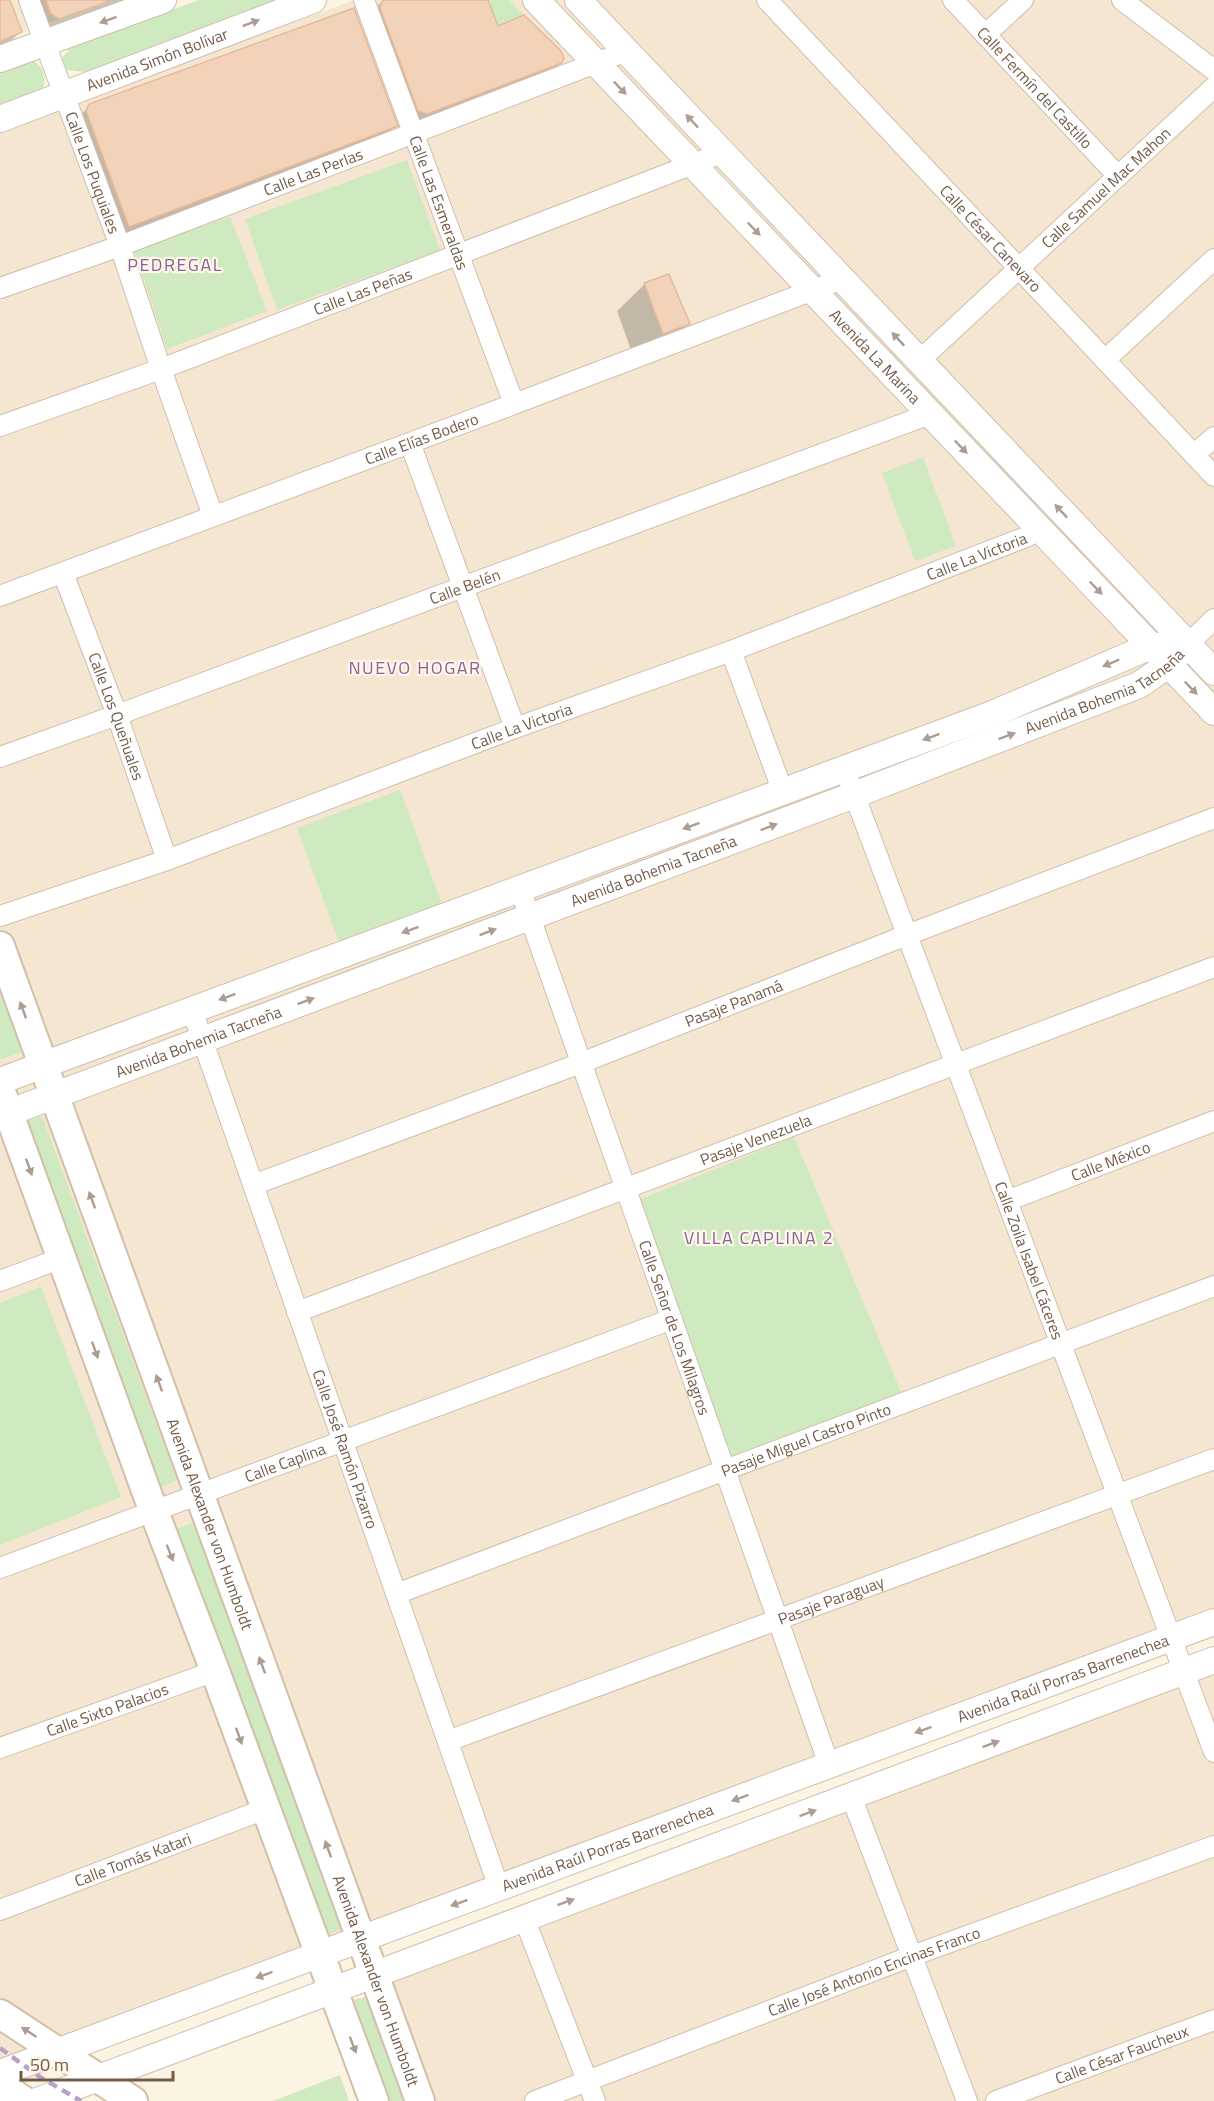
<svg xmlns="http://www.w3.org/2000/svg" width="1214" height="2101" font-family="'Titillium Web',sans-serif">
	<rect width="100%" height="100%" fill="#fcf4e2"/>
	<path fill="#f4e6d1" d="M0 0H112L0 41Z
		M354 0H1214V1627L374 1949 80 2055 0 2095V132Z
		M1214 1649V2101H412L365 1969Z"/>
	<path fill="#cfeac1" d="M199 0H279L85 72 65 70 62 58 72 46Z
		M488 0H509L524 15 498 26Z
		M34 61C45 70 47 77 42 91L0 106V73Z
		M407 160 440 250 277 310 245 219Z
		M230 217 267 311 167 349 134 249Z
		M923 457 956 546 915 561 882 473Z
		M400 790 442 904 339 942 297 828Z
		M0 992 22 1052 1 1059 0 1056Z
		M42 1116 177 1480 157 1489 25 1121Z
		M794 1137 904 1399 734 1462 636 1201Z
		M41 1287 121 1497 0 1545V1303Z
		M193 1523 342 1929 322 1936 171 1530Z
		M366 1997 406 2101H385L348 2001Z
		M340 2075 349 2101H273Z"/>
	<path fill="#0003" d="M0 0H8L20 32 11 41 0 45Z
		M33 0H123L50 28 42 23Z
		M383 0H486L498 28 561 62 552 71 418 122 377 7Z
		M90 106 396 125 386 135 121 235 81 114Z
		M645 284 688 324 660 351 635 361 617 311Z"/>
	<path fill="#f2d3ba" stroke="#e5ba9a" stroke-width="1.5" d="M0 0H10L22 32 0 41Z
		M46 0H106L107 2 59 19 51 14Z
		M383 0H488L498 26 524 15 561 51 564 59 562 63 427 114 418 111 380 8Z
		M354 8 398 126 129 227 86 111 89 104Z
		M669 274 690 324 663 334 644 283Z"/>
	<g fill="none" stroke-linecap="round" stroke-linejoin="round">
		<g stroke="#d0beac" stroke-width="22">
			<g id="minor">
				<path id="s1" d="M29 0 120 246 161 369 213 516"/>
				<path id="s2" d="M364 0 514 404"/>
				<path id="s3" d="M767 0 1214 476"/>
				<path id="s4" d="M953 0 1118 176"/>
				<path d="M1122 0 1214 70"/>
				<path d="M985 35 1023 0"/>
				<path id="s5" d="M0 288 120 246 627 51"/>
				<path d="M1105 360 1214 259"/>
				<path id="s6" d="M919 361 1214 87"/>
				<path id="s7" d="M0 426 161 369 722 153"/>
				<path d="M410 443 515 728"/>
				<path d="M1194 455 1214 437"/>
				<path id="s8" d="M63 573 117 715 167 860"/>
				<path id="s9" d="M0 596 514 404 842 279"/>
				<path d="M1187 645 1214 619"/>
				<path d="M731 651 783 792"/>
				<path id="s10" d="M0 757 117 715 930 414"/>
				<path id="s11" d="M850 783 1214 1752"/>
				<path id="s12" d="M520 889 829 1765"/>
				<path id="s13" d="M0 916 167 860 515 728 731 651 1026 537 1040 529"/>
				<path id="s14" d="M192 1010 499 1888"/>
				<path id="s15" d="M253 1185 581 1063 907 935 1214 818"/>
				<path id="s16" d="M1007 1201 1214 1121"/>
				<path d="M0 1281 62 1258"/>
				<path id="s17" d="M297 1312 1214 967"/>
				<path id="s18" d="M0 1568 672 1319"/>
				<path id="s19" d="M396 1594 1214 1286"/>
				<path id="s20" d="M448 1741 1214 1459"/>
				<path id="s21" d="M0 1748 215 1671"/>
				<path d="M851 1796 967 2101"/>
				<path id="s22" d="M0 1910 265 1809"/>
				<path d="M524 1918 595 2101"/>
				<path id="s23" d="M535 2101 912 1956 1214 1846"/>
				<path id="s24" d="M996 2101 1214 2020"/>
			</g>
		</g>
		<g stroke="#d0beac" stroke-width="28">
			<g id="tertiary">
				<path id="s25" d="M536 0 1214 712"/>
				<path d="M578 0 1214 672"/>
				<path d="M0 59 163 0"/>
				<path id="s26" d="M0 119 313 0"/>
				<path d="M0 1081 990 715 1151 646 1187 645"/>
				<path id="s27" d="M0 1116 854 795 1139 685 1168 665 1187 645"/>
				<path id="s28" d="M0 2073 1214 1622"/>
				<path d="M37 2101 1214 1660"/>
			</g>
		</g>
		<g stroke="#d3bea9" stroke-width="32">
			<g id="secondary">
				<path id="s29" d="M0 946 420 2101"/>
				<path d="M0 1089 148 1496 215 1671 374 2101"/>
				<path d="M0 2014 133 2101"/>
				<path d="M0 2085 24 2101"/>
			</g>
		</g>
		<use href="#minor" stroke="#fff" stroke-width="20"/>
		<use href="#tertiary" stroke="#fff" stroke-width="26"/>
		<use href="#secondary" stroke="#fff" stroke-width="28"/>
		<path stroke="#b7a1c6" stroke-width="4.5" stroke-dasharray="9 6" stroke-linecap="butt" d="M0 2048 40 2077 81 2101"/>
	</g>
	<defs><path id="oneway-solid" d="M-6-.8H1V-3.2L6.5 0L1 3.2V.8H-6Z" transform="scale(1.5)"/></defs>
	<g fill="#ac9c91">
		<use href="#oneway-solid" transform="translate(108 20) rotate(160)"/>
		<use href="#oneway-solid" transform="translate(251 23) rotate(-21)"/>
		<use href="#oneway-solid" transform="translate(620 88) rotate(46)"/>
		<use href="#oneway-solid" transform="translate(692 121) rotate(-133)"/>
		<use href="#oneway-solid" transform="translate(754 229) rotate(46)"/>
		<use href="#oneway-solid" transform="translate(898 339) rotate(-133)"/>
		<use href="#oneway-solid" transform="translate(961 447) rotate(46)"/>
		<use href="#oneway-solid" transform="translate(1061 511) rotate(-133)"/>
		<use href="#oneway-solid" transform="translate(1096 588) rotate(46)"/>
		<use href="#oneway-solid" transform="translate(1111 663) rotate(157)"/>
		<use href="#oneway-solid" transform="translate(1191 688) rotate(46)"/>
		<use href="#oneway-solid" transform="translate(1007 736) rotate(-21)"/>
		<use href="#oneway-solid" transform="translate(931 737) rotate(160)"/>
		<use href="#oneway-solid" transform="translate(691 826) rotate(160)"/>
		<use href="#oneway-solid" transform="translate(769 827) rotate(-21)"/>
		<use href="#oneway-solid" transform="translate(410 930) rotate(160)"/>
		<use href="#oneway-solid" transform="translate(488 932) rotate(-21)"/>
		<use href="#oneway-solid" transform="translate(227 997) rotate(160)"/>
		<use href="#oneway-solid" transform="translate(306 1001) rotate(-21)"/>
		<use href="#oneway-solid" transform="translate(23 1010) rotate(-110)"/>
		<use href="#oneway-solid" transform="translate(29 1167) rotate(70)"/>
		<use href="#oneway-solid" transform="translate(92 1200) rotate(-110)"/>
		<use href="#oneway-solid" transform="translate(95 1350) rotate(70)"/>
		<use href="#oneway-solid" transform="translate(159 1383) rotate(-110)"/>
		<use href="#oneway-solid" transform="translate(170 1553) rotate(69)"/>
		<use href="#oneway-solid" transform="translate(262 1665) rotate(-110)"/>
		<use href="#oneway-solid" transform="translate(923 1730) rotate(160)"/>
		<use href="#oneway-solid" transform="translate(239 1736) rotate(70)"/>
		<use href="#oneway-solid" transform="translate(991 1744) rotate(-21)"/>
		<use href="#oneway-solid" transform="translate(740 1798) rotate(160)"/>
		<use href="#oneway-solid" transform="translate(808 1813) rotate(-20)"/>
		<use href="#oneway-solid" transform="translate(328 1849) rotate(-110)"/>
		<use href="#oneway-solid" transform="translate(566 1902) rotate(-20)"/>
		<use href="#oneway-solid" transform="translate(459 1903) rotate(160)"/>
		<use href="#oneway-solid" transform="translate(264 1975) rotate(160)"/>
		<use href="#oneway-solid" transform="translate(29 2032) rotate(-147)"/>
		<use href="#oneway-solid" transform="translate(353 2045) rotate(69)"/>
	</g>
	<g text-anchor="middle" stroke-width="4.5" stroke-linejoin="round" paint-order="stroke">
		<g font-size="16" fill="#745a48" stroke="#fff7e9">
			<text dy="6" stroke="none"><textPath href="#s26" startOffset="168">Avenida Simón Bolívar</textPath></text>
			<text dy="6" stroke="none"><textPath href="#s4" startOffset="120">Calle Fermín del Castillo</textPath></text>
			<text dy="6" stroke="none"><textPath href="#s5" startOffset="334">Calle Las Perlas</textPath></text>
			<text dy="6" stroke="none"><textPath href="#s1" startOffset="184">Calle Los Puquiales</textPath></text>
			<text dy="6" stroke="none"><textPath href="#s6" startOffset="255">Calle Samuel Mac Mahon</textPath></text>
			<text dy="6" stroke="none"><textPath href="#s2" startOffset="216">Calle Las Esmeraldas</textPath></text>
			<text dy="6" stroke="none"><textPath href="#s3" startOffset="327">Calle César Canevaro</textPath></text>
			<text dy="6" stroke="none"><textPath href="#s7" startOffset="387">Calle Las Peñas</textPath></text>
			<text dy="6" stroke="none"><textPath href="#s25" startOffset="492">Avenida La Marina</textPath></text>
			<text dy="6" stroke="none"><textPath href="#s9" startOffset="450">Calle Elías Bodero</textPath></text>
			<text dy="6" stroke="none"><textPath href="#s13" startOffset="1041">Calle La Victoria</textPath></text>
			<text dy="6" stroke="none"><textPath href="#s10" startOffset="495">Calle Belén</textPath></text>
			<text dy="6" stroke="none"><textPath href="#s27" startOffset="1184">Avenida Bohemia Tacneña</textPath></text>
			<text dy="6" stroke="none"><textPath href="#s8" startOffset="153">Calle Los Queñuales</textPath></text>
			<text dy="6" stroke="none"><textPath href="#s13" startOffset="555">Calle La Victoria</textPath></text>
			<text dy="6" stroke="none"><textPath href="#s27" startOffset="698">Avenida Bohemia Tacneña</textPath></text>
			<text dy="6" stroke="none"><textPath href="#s15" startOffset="514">Pasaje Panamá</textPath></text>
			<text dy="6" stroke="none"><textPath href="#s27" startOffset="212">Avenida Bohemia Tacneña</textPath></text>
			<text dy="6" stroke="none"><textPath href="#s17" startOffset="490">Pasaje Venezuela</textPath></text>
			<text dy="6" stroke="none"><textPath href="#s16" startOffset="111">Calle México</textPath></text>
			<text dy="6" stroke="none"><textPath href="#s11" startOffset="510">Calle Zoila Isabel Cáceres</textPath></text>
			<text dy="6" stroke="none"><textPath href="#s12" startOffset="465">Calle Señor de Los Milagros</textPath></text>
			<text dy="6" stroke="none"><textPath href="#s19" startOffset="438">Pasaje Miguel Castro Pinto</textPath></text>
			<text dy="6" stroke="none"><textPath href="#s14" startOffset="465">Calle José Ramón Pizarro</textPath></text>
			<text dy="6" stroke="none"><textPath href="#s18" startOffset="304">Calle Caplina</textPath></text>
			<text dy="6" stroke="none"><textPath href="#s29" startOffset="615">Avenida Alexander von Humboldt</textPath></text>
			<text dy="6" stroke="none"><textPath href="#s20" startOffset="408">Pasaje Paraguay</textPath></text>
			<text dy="6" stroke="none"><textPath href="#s28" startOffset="1134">Avenida Raúl Porras Barrenechea</textPath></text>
			<text dy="6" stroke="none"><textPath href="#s21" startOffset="114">Calle Sixto Palacios</textPath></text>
			<text dy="6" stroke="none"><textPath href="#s28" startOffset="648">Avenida Raúl Porras Barrenechea</textPath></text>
			<text dy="6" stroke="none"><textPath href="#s22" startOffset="142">Calle Tomás Katari</textPath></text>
			<text dy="6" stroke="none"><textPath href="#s23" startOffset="363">Calle José Antonio Encinas Franco</textPath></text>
			<text dy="6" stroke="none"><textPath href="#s29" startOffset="1101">Avenida Alexander von Humboldt</textPath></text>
			<text dy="6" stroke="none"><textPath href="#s24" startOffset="134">Calle César Faucheux</textPath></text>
		</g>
		<g font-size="18" letter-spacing="1.5" fill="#896498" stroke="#fff7e9">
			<text x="175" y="271">PEDREGAL</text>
			<text x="415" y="674">NUEVO HOGAR</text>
			<text x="759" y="1244">VILLA CAPLINA 2</text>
		</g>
	</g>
	<path d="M21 2071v9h152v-9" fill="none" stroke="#745a48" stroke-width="3"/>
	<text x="30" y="2071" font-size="18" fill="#745a48" stroke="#fff7e9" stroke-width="4.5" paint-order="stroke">50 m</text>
</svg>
